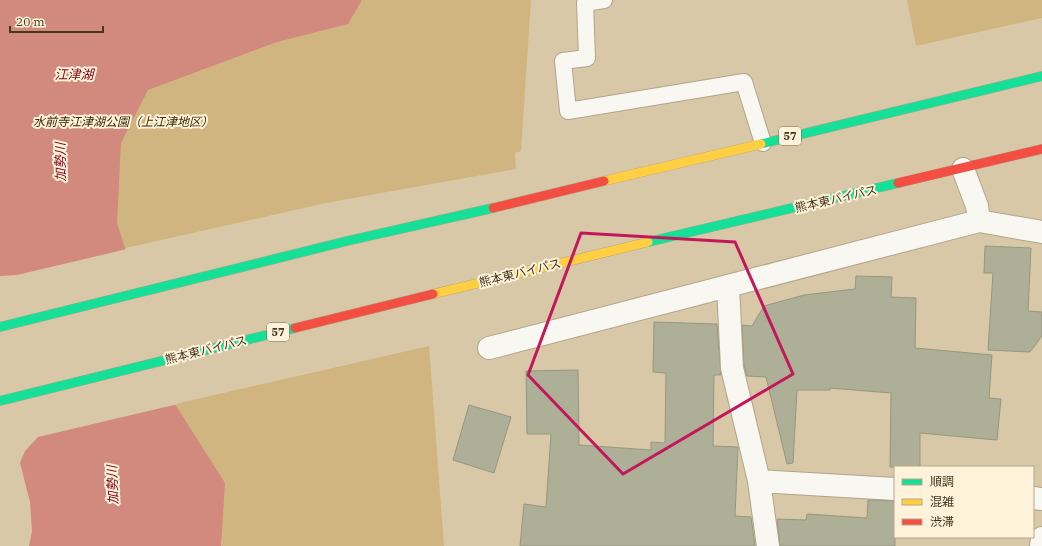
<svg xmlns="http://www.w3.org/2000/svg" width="1042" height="546" font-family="'IBM Plex Serif','Noto Sans JP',serif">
	<rect width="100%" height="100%" fill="#d9c8a7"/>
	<path fill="#d0b580" d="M0 0H531L521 151 515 153 516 169 326 203 18 272Z
		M907 0H1042V18L916 46Z
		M429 346 444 546H221L222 541 175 404Z"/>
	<path fill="#d28a7e" d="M0 0H362L348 24 277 42 148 90 121 143 117 223 175 404 225 483 221 546H29L32 531 30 502 0 385Z"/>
	<path fill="#d9c8a7" d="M127 249 178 404 38 437 25 451 19 465 0 393V276L17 275Z"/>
	<path fill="#aeaf97" stroke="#96977f" d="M985 246 1031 248 1028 311 1042 312V336L1030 352 988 350 993 273H984Z
		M856 276 892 277 891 297 916 298 915 348 992 355 989 398 1001 399 997 440 920 433V467H890L891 393 830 388V390H797L793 463 787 464 766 377 747 376 744 366 742 325 752 326 764 306 804 295 855 289Z
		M654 322 717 324 721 375H714L713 446 738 447 735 516 751 517 755 546H520L524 504 546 507 551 434H527L526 371 578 370 579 445 651 450V442L665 443 666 373 653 372Z
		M469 405 511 417 494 473 453 460Z
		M868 500 895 501V546H780L777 519 806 520 807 514 867 518Z"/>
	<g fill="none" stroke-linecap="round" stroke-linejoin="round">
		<g stroke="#b2a48a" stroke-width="18">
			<path id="lane" d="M604 0 585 3 587 58 563 61 568 111 744 82 763 143"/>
		</g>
		<g stroke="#b2a48a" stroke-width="24">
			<path id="street" d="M963 169 977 206 979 221
				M728 286 732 368 759 481
				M489 348 979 221 1042 232
				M1033 498 1042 499
				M768 546 759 481 895 489
				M1041 546 1042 538"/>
		</g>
		<g stroke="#b2a48a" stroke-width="10">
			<path id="fast" d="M761 144 1042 76
				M648 242 898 183
				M0 327 347 241 493 208
				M0 401 295 328"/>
		</g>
		<g stroke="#b2a48a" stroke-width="10">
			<path id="slow" d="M604 181 761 144
				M433 294 648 242"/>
		</g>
		<g stroke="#b2a48a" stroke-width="10">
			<path id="jam" d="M898 183 1042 149
				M493 208 604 181
				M295 328 433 294"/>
		</g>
		<use href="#lane" stroke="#f9f7f2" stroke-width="16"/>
		<use href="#street" stroke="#f9f7f2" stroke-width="22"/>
		<use href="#fast" stroke="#16e098" stroke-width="9"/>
		<use href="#slow" stroke="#ffcf43" stroke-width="9"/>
		<use href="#jam" stroke="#f24e42" stroke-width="9"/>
	</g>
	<path fill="none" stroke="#c2185b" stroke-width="3" stroke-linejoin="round" d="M581 233 735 242 793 374 623 474 528 375Z"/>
	<g text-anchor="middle" stroke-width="4" stroke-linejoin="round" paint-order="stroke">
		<g fill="#fff2da" stroke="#7c6f56" stroke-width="1">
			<rect x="779" y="127" width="22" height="18" rx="3"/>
			<rect x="267" y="323" width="22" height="18" rx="3"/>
		</g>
		<g font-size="11" font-weight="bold" fill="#44371e">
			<text x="790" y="140">57</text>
			<text x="278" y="336">57</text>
		</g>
		<g font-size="12" font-style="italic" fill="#3c2a01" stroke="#fff2da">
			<text x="123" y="126">水前寺江津湖公園（上江津地区）</text>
		</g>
		<g font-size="12" fill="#44371e" stroke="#fff2da">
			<text transform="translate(836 199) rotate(-13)" y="4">熊本東バイパス</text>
			<text transform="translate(520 273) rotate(-14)" y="4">熊本東バイパス</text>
			<text transform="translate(206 350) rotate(-14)" y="4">熊本東バイパス</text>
		</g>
		<g font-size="13" font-style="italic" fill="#7d0015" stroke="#fff2da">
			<text x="74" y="79">江津湖</text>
			<text transform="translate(60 162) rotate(-91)" y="5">加勢川</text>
			<text transform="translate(112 485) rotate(-92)" y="5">加勢川</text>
		</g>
	</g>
	<rect x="894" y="466" width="140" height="72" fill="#fff2da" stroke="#b4a78f"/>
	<rect x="902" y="479" width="20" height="6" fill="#16e098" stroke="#b4a78f"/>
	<text x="930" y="486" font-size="12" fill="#44371e">順調</text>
	<rect x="902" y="499" width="20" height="6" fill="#ffcf43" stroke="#b4a78f"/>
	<text x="930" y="506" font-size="12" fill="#44371e">混雑</text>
	<rect x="902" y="519" width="20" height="6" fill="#f24e42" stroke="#b4a78f"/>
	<text x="930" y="526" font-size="12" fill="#44371e">渋滞</text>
	<path d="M10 26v6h93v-6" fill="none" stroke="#44371e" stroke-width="2"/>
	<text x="16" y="26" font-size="12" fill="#44371e" stroke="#fff2da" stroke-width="3" paint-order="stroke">20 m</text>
</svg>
